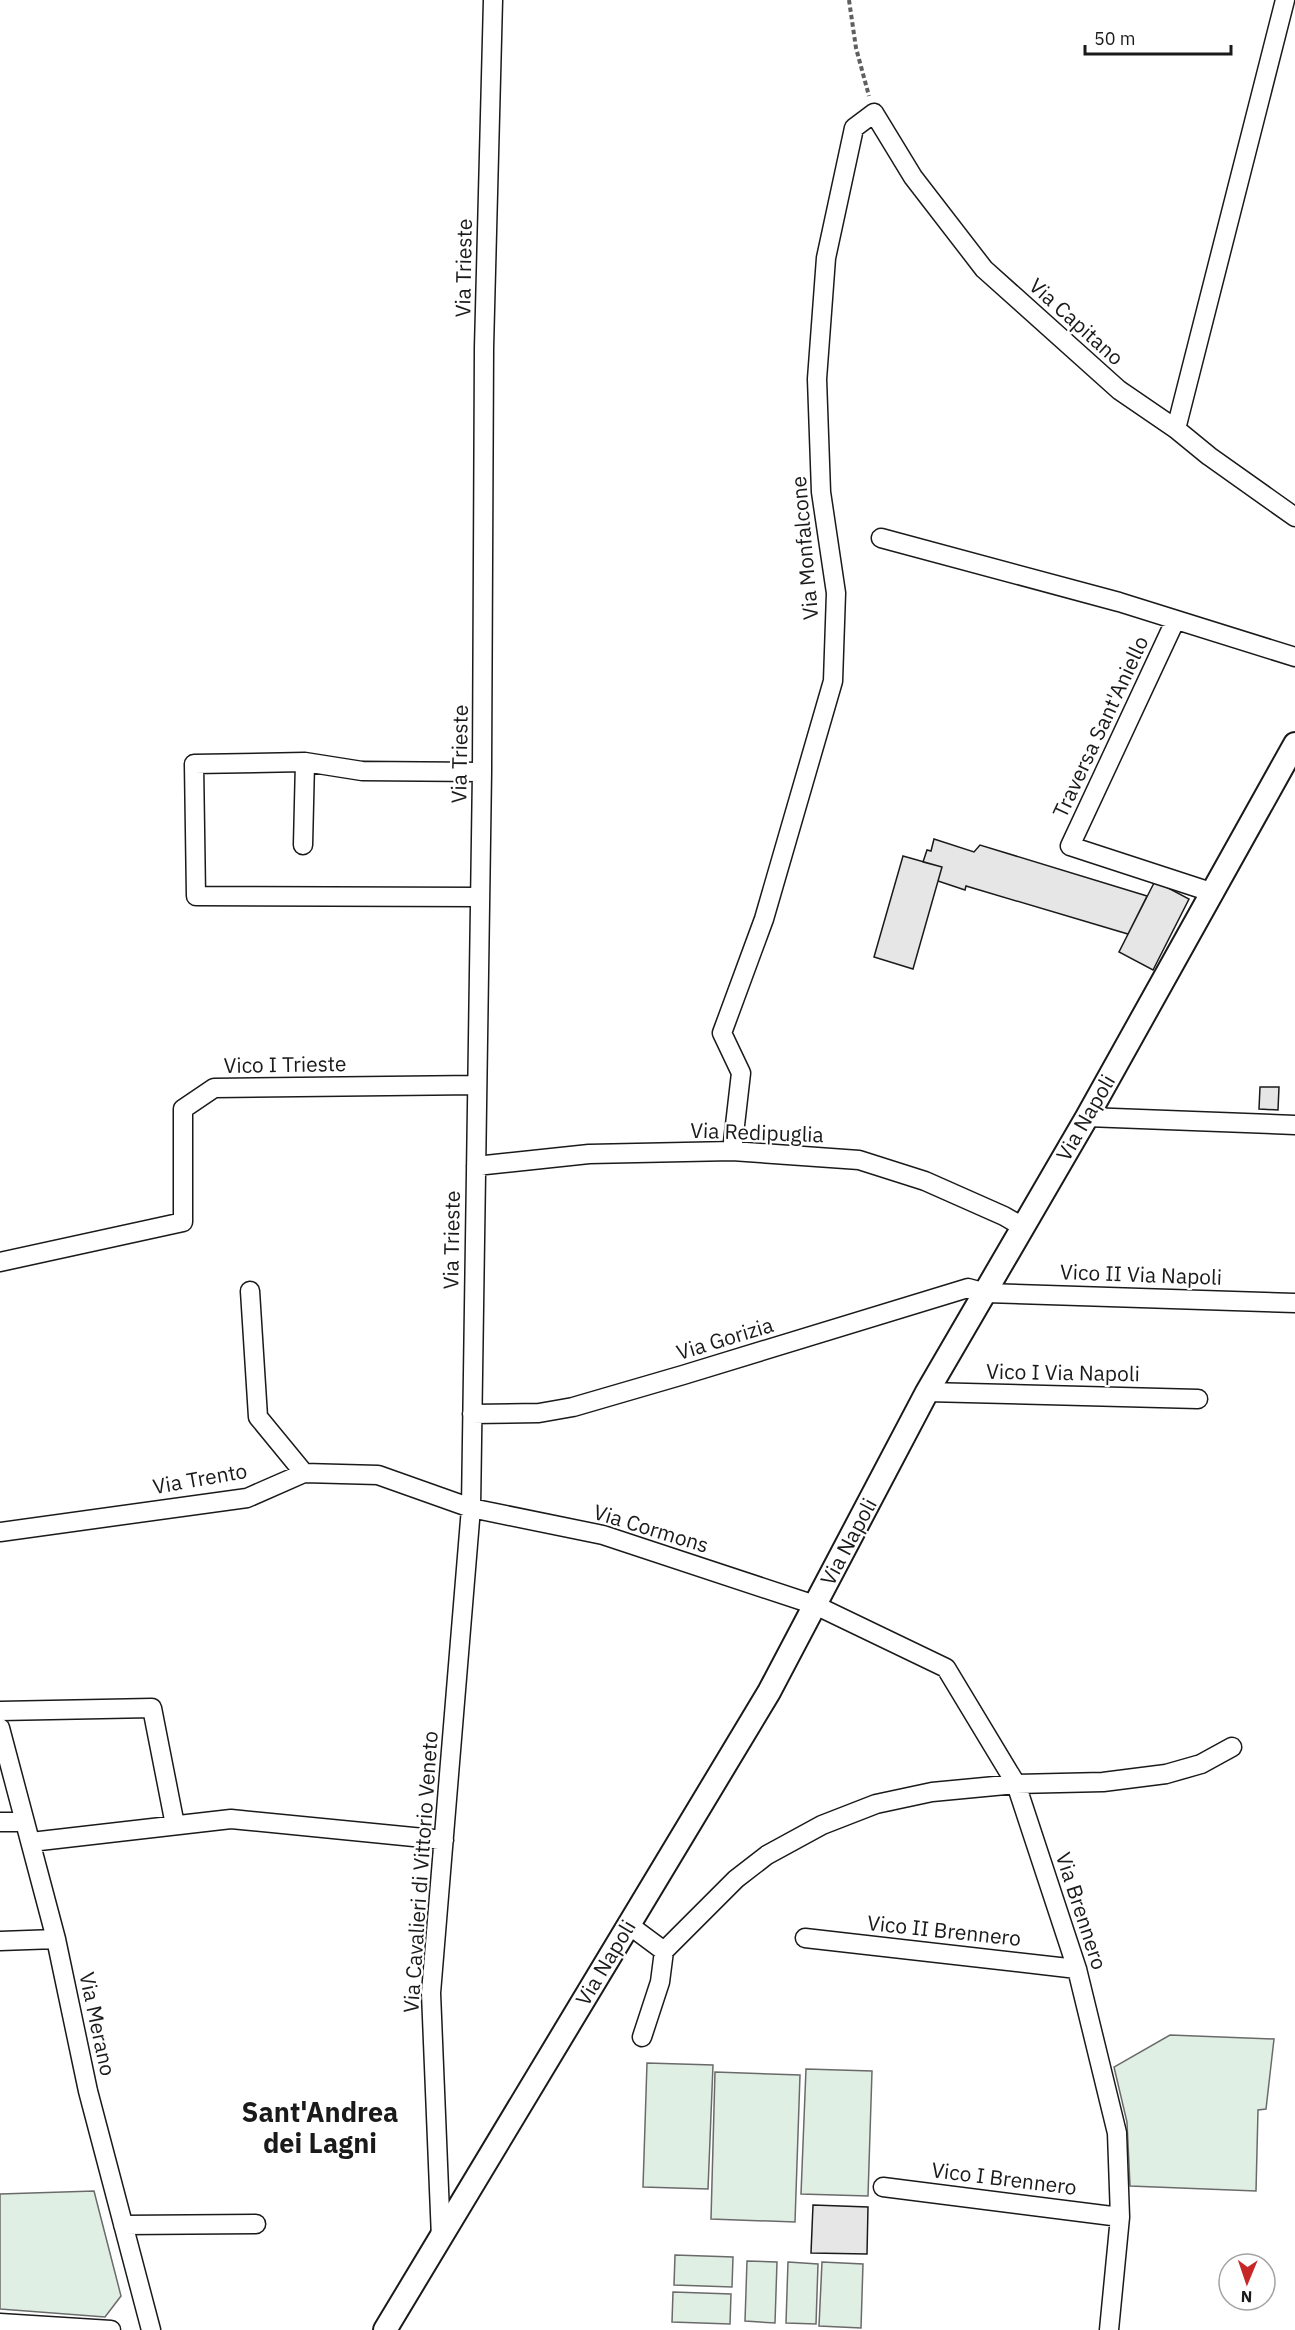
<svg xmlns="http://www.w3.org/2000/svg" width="1295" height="2330" font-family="'IBM Plex Sans',sans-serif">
	<rect width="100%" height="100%" fill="#fff"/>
	<path fill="#e0efe3" stroke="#6a6a6a" stroke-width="1.5" d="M1170 2035 1274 2039 1266 2109 1258 2110 1256 2191 1130 2186 1127 2122 1114 2067Z
		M647 2063 713 2065 708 2189 643 2187Z
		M806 2069 872 2071 868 2196 801 2194Z
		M715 2072 800 2075 795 2222 711 2219Z
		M94 2191 121 2296 105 2317 0 2309V2194Z
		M675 2255 733 2257 732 2287 674 2285Z
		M747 2261 777 2262 775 2323 745 2321Z
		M788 2262 818 2264 816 2324 786 2323Z
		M822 2262 863 2264 861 2328 819 2326Z
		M673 2292 731 2294 730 2324 672 2322Z"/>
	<path fill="#e6e6e6" stroke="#1a1a1a" stroke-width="1.5" d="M934 839 974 852 980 845 1147 896 1128 934 966 886 965 890 938 881 942 867 923 862 927 850 931 851Z
		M903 856 942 867 913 969 874 957Z
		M1155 881 1189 899 1153 970 1119 952Z
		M1260 1087H1279L1278 1110 1259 1109Z
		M813 2205 868 2207 867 2254 811 2253Z"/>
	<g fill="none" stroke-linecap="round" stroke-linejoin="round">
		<g stroke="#1a1a1a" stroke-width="21">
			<path id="minor" d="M1176 429 1285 0
				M881 538 1119 602 1295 657
				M1175 621 1070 846 1214 893
				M303 845 305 762
				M480 897 196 896 194 764 305 762 362 771 482 772
				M1087 1117 1295 1125
				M732 1151 741 1073 722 1033 764 919 833 681 836 593 821 492 817 379 826 258 854 128 874 113 913 177 984 269 1119 390 1176 429 1209 456 1295 517
				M476 1166 589 1154 732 1151 859 1160 925 1181 1004 1216 1023 1227
				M0 1262 183 1222V1109L214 1088 477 1085
				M250 1291 258 1417 304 1473
				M927 1392 1198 1399
				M472 1414 539 1413 573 1407 683 1375 968 1288 986 1293 1295 1303
				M0 1532 247 1498 304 1473 378 1475 471 1508 603 1535 815 1605 946 1668 1016 1784 1077 1969 1117 2133 1120 2217 1109 2330
				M0 1711 152 1708 175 1825
				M0 1728 56 1939 88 2091 151 2330
				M0 1822H25
				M31 1842 231 1819 444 1840
				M629 1925 664 1951
				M805 1938 1077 1969
				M0 1941 56 1939
				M642 2037 660 1982 664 1951 736 1879 767 1855 822 1825 876 1804 932 1792 1016 1784 1103 1782 1166 1774 1201 1764 1232 1747
				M883 2187 1120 2217
				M123 2225 256 2224
				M441 2238 431 1993 471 1508 482 772 484 348 493 0
				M0 2323 111 2330"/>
		</g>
		<g stroke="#1a1a1a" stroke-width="26">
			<path id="tertiary" d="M385 2330 769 1692 927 1392 1087 1117 1295 744"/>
		</g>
		<path stroke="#5f5f5f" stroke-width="4" stroke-dasharray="4.5 3" stroke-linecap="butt" d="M849 0 856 48 869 96"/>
		<use href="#minor" stroke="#fff" stroke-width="18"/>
		<use href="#tertiary" stroke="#fff" stroke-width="22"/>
	</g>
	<g text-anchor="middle" stroke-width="4.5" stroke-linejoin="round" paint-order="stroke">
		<g font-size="21" fill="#1a1a1a" stroke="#fff">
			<text transform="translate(464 268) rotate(-89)" y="7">Via Trieste</text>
			<text transform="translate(1076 322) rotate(42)" y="7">Via Capitano</text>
			<text transform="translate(805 548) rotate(-95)" y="7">Via Monfalcone</text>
			<text transform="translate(1101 727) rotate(-65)" y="7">Traversa Sant'Aniello</text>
			<text transform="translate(460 754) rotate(-89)" y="7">Via Trieste</text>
			<text transform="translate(285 1065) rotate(-1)" y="7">Vico I Trieste</text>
			<text transform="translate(1086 1118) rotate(-60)" y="7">Via Napoli</text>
			<text transform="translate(757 1133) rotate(2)" y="7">Via Redipuglia</text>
			<text transform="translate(452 1240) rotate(-89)" y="7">Via Trieste</text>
			<text transform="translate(1141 1275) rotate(2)" y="7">Vico II Via Napoli</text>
			<text transform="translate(725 1339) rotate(-17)" y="7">Via Gorizia</text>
			<text transform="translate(1063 1373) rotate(1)" y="7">Vico I Via Napoli</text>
			<text transform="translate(200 1479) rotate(-10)" y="7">Via Trento</text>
			<text transform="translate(651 1529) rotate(17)" y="7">Via Cormons</text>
			<text transform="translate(849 1542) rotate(-62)" y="7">Via Napoli</text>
			<text transform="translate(421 1872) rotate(-86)" y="7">Via Cavalieri di Vittorio Veneto</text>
			<text transform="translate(1081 1911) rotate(72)" y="7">Via Brennero</text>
			<text transform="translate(944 1931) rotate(6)" y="7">Vico II Brennero</text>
			<text transform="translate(606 1963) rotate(-59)" y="7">Via Napoli</text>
			<text transform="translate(97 2024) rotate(78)" y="7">Via Merano</text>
			<text transform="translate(1004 2179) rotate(7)" y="7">Vico I Brennero</text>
		</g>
		<g font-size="27" font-weight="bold" fill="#1a1a1a" stroke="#fff">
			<text x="320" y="2122">Sant'Andrea<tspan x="320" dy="31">dei Lagni</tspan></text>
		</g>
	</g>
	<g transform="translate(1247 2282) rotate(182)"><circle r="28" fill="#ffffff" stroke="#a3a3a3" stroke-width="1.5"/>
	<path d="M0-4.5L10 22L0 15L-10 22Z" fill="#c62828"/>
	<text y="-9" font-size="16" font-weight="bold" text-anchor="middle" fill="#1a1a1a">N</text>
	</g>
	<path d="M1085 45v9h146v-9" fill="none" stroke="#1a1a1a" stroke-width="3"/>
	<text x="1094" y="45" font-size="18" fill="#1a1a1a" stroke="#ffffff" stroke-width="4.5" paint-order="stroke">50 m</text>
</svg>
